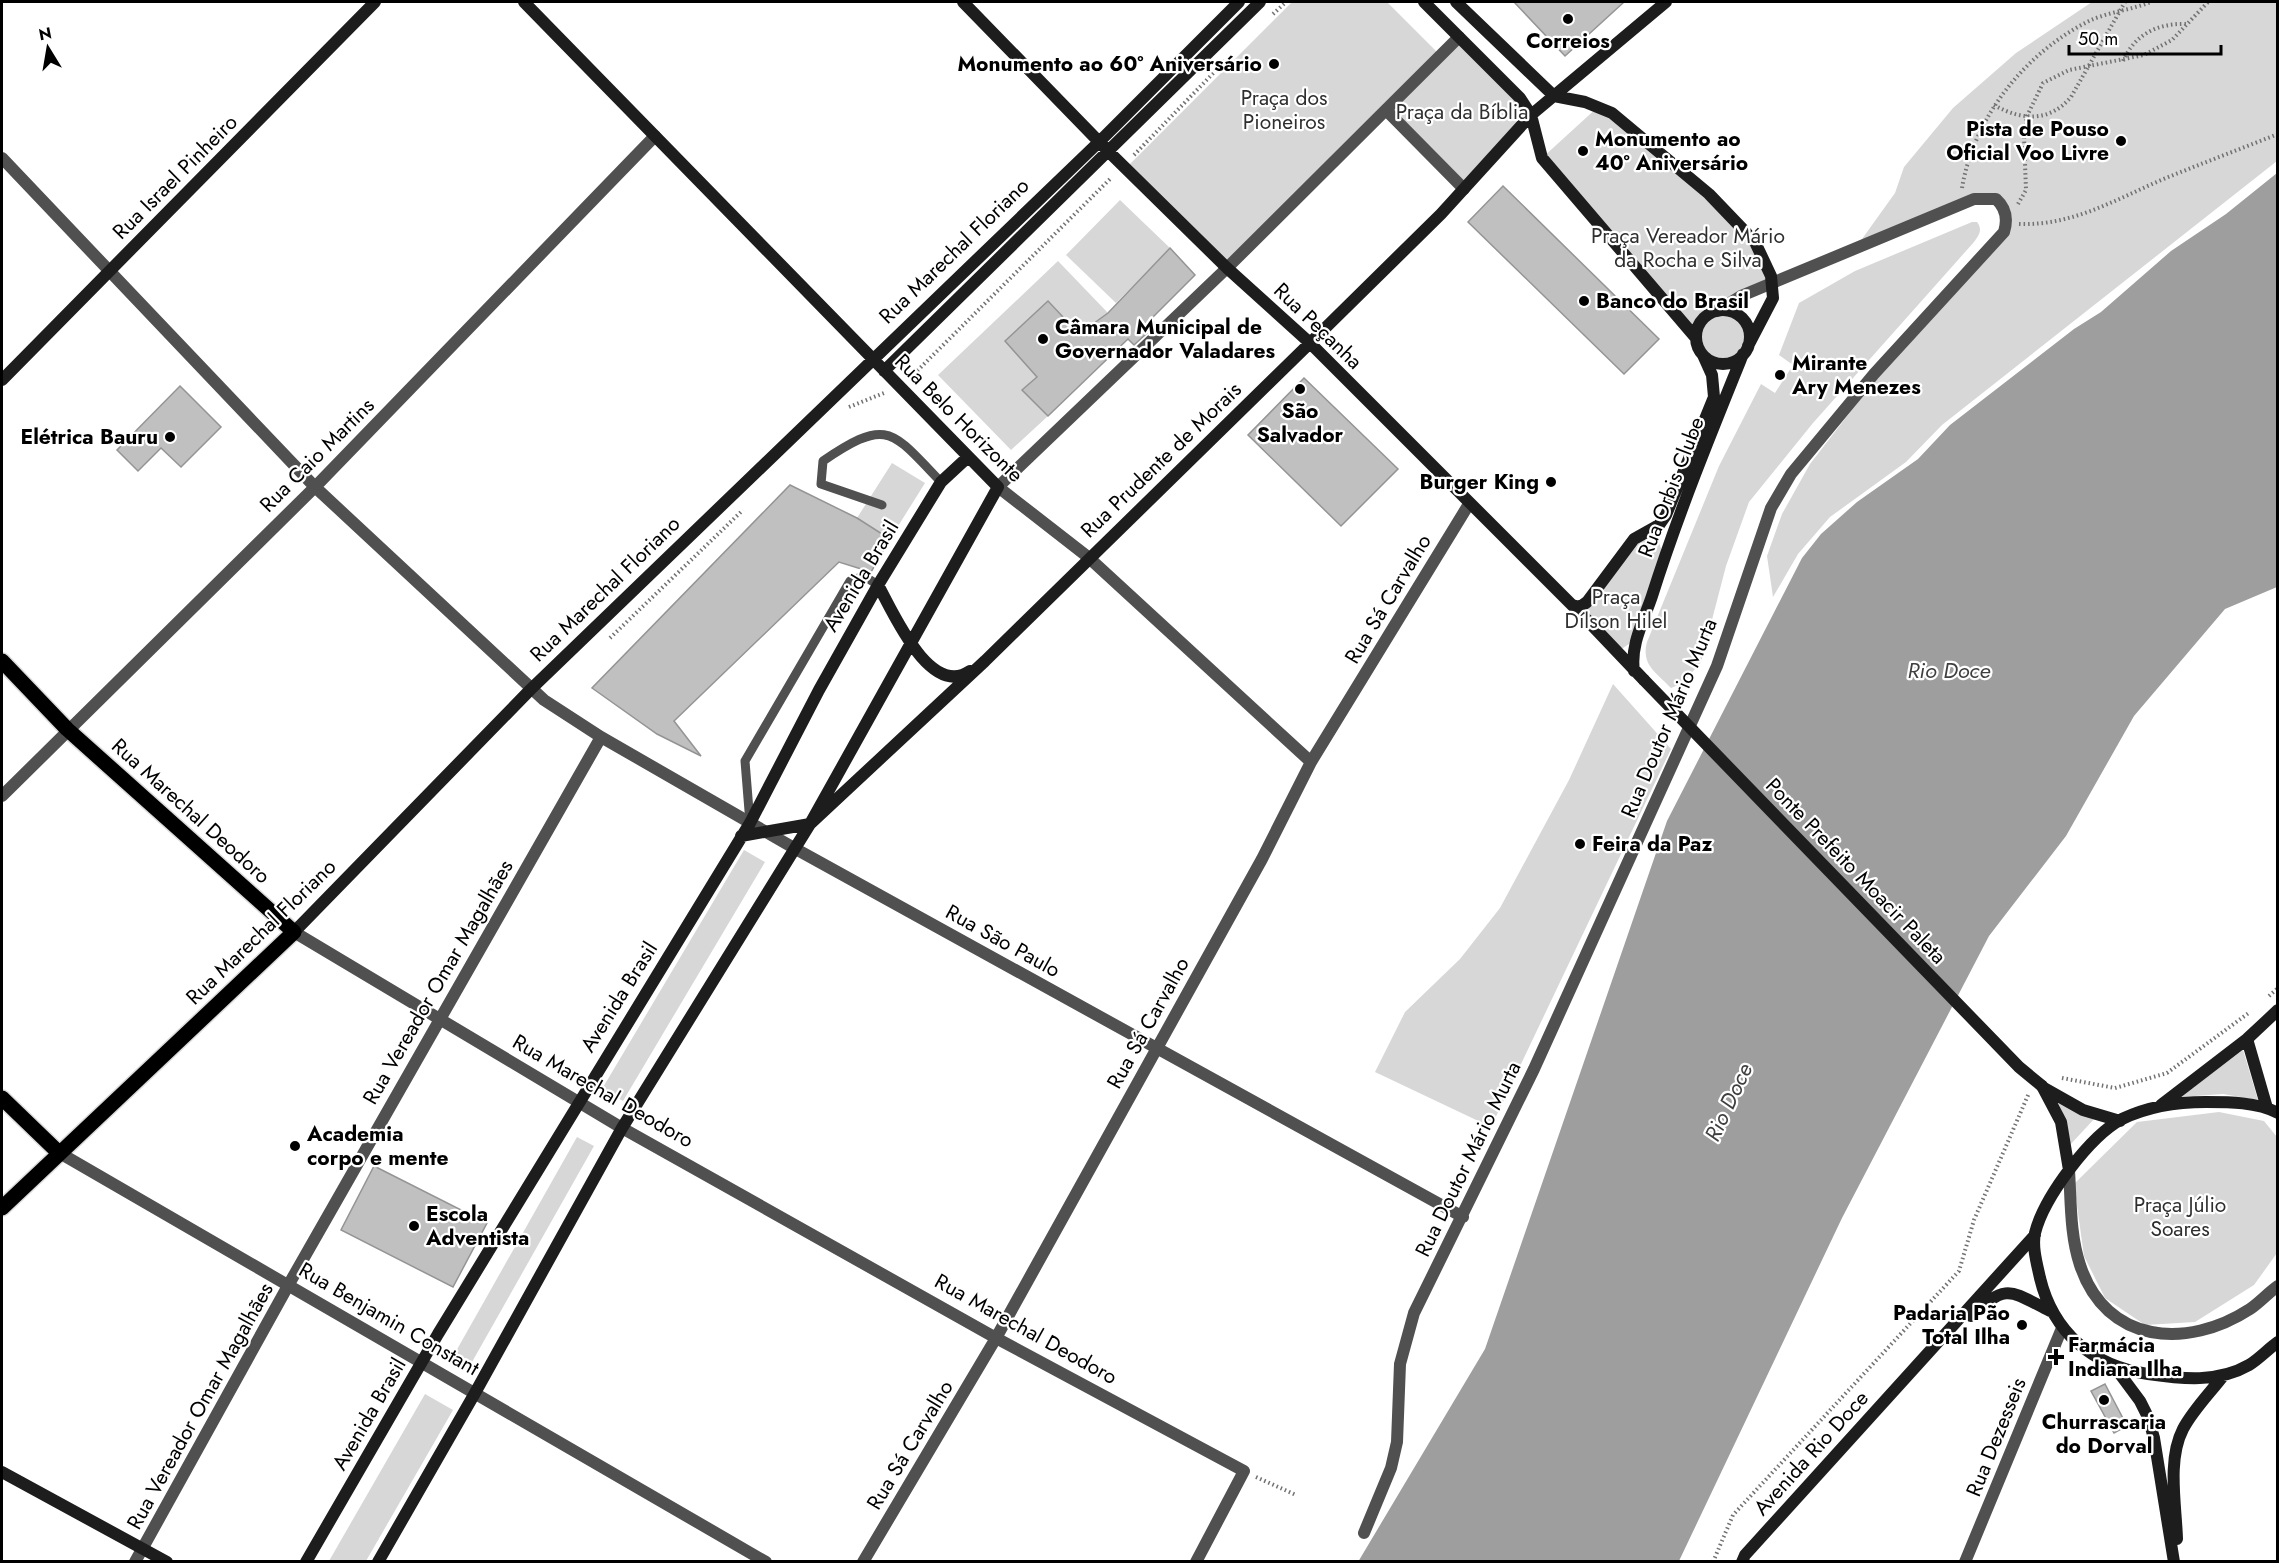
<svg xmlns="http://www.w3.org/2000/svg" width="2279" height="1563" font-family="Jost,sans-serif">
	<rect width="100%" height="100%" fill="#fff"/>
	<path fill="#d7d7d7" d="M1292 2H1387L1439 54 1227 267 1128 166Z
		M2092 2H2277V161L1942 425 1906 462 1830 517 1798 554 1773 597 1767 556 1782 514 1810 464 1872 384 2009 221 1987 195 1857 246 1895 193 1904 167 1953 108 2016 53Z
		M1459 43 1519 102 1525 114 1466 183 1391 110Z
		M1599 106 1755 242 1771 276 1709 314 1702 321 1694 336 1542 158Z
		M1120 200 1170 248 1116 303 1066 255Z
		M1972 222H1977C1983 230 1979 235 1974 242L1813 423 1749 502 1726 566 1701 662 1683 683 1671 688C1656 672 1641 665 1647 642L1719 466 1761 384 1775 393 1793 365 1779 355 1799 303 1855 271Z
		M1058 261 1108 313 1081 337 1048 301 1005 341 1037 377 1023 390 1048 416 1011 450 938 375Z
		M1699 337a23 23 0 1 1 46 0a23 23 0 1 1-46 0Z
		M892 463 925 483 890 539 857 518Z
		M1643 538 1658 540 1663 554 1632 642 1620 650 1587 611V607Z
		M1613 684 1671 749 1491 1127 1375 1072 1405 1012 1460 959 1500 908 1569 780Z
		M744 850 765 862 623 1101 602 1089Z
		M2243 1050 2258 1100 2223 1094 2180 1097Z
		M2051 1094 2096 1117 2069 1146Z
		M2219 1112 2264 1121 2277 1137V1253L2254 1285 2195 1322 2145 1325 2105 1298 2084 1256 2074 1184 2137 1122Z
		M577 1137 594 1146 472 1362 455 1353Z
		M425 1394 453 1410 366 1561H329Z"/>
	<path fill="#9e9e9e" d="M2277 173V587L2225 609 2134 716 2066 836 1989 936 1842 1218 1679 1561 1358 1562 1485 1349 1667 821 1802 558 1821 534 1857 502 1918 459 1950 425 2074 329 2101 312 2171 251 2226 214Z"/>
	<path fill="#c0c0c0" stroke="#949494" stroke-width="1.5" d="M1514 2H1624L1565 56Z
		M1503 186 1659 339 1624 374 1468 222Z
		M1170 248 1195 275 1151 319 1156 325 1134 345 1128 339 1048 416 1022 390 1037 377 1005 341 1048 301 1079 334 1108 313Z
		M1304 378 1398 469 1341 526 1248 435Z
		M180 386 221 427 181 467 161 448 138 471 117 450Z
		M790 485 857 518 890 539 871 572 839 562 674 721 701 756 657 734 592 688Z
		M374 1166 487 1223 453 1287 341 1230Z
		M2105 1384 2127 1426 2114 1433 2091 1391Z"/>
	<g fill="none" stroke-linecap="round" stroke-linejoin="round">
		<g stroke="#dbdbdb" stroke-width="18">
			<path id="primary" d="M2 661 67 729 294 932 2 1208
				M2 1098 58 1152"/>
		</g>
		<path stroke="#727272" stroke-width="4" stroke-dasharray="1.5 3" stroke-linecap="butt" d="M1273 14 1286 2
			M2123 61C2135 34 2158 23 2186 24
			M1994 105C2022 121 2050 122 2071 97L2125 2
			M1134 155 1225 61
			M1962 188C1974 117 2025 53 2089 21 2108 12 2131 10 2151 2
			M2018 204 2026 190 2024 136 2027 116 2043 83 2069 70 2144 55 2172 40 2208 2
			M2019 224C2074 226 2118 198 2166 178 2203 163 2240 149 2278 134
			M911 377 1112 177
			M849 407 884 393
			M610 638 743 510
			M2269 996 2278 988
			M2062 1078 2115 1088 2167 1073 2250 1012
			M1256 1477 1296 1495
			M1713 1562 1733 1515 1959 1271 1974 1220 2029 1093"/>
		<path stroke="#505050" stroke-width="9" d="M882 505 821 484 823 461C888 417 891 430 941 482
			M750 823 745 761 850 581 864 576 878 585"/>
		<path stroke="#505050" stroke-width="12" d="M1386 110 1464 189
			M2 158 315 487 544 700 601 737 794 848 1463 1217
			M1311 762 1088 557 998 487 1227 268 1459 37
			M2 796 315 487 655 136
			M294 932 622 1128 996 1338 1244 1471 1196 1562
			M58 1152 766 1562
			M2069 1170C2071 1202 2070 1235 2080 1265 2106 1344 2187 1350 2250 1309 2259 1303 2268 1293 2278 1286
			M1364 1533 1391 1468 1397 1442 1400 1364 1414 1313 1534 1069 1717 666 1771 508 1791 474 1874 374 2004 232C2008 219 2006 208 1996 199H1974L1741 296 1717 311
			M135 1562 289 1284 601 737
			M863 1562 996 1338 1262 859 1311 762 1469 504
			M1965 1562 2062 1328"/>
		<path stroke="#1d1d1d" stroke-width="12" d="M963 2 1108 151 1227 268 1310 343 1586 619 1644 680
			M1424 2 1520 98 1531 115 1542 158 1696 338
			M1456 2 1554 96
			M1554 96 1585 102 1612 113 1709 194 1755 242 1771 276 1773 298 1748 346
			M1696 337a27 27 0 1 1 54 0a27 27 0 1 1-54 0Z
			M884 371 1260 2
			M2 380 375 2
			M878 585C893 612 930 699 970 671
			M1572 605 1580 607 1587 602 1634 539 1659 525 1666 515 1714 397 1712 375 1703 355
			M1634 671C1630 645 1644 620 1652 596 1678 514 1711 433 1743 354
			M741 836 810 824 985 661 1310 343 1441 214 1531 115 1666 2
			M294 932 530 690 1100 141 1239 2
			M2247 1039 2267 1108
			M2042 1086 2061 1122 2069 1170
			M2044 1088 2083 1110 2120 1121
			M2161 1105 2247 1039 2278 1010
			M2278 1113C2257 1102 2229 1102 2206 1102 2177 1102 2149 1106 2122 1119 2090 1136 2044 1197 2035 1233 2032 1247 2037 1264 2040 1278 2053 1332 2092 1366 2148 1374 2182 1379 2218 1383 2249 1365 2259 1359 2268 1349 2278 1342
			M1971 1316C2007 1283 2009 1290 2050 1311
			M2114 1366 2140 1401 2148 1417 2154 1438 2174 1562
			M2 1472 167 1562
			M2177 1539C2176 1505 2167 1460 2183 1429 2193 1410 2210 1393 2223 1376
			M306 1562 438 1334 750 823 819 690 878 585 941 482 968 457
			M378 1562 475 1393 622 1128 810 824 998 487 524 2
			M1742 1562 1745 1555 2035 1235"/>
		<use href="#primary" stroke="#000" stroke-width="15"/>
		<path stroke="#1d1d1d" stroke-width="12" d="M1644 680 2019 1067 2042 1086"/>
	</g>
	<g fill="#000" stroke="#fff" stroke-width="2">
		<circle cx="1568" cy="19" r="6"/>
		<circle cx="1274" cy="64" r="6"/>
		<circle cx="2121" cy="141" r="6"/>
		<circle cx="1583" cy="151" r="6"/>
		<circle cx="1584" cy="301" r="6"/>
		<circle cx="1043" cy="339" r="6"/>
		<circle cx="1780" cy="375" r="6"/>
		<circle cx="1300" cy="389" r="6"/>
		<circle cx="170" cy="437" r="6"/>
		<circle cx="1551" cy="482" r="6"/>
		<circle cx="1580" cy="844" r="6"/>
		<circle cx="295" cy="1146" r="6"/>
		<circle cx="414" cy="1226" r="6"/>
		<circle cx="2022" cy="1325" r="6"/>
		<path d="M2053 1348h6v6h6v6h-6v6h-6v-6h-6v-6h6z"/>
		<circle cx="2104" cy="1400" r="6"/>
	</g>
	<g text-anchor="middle" stroke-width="4.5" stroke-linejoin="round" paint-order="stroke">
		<g font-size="21" font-weight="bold" fill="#000" stroke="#fff" text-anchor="start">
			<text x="1568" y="48" text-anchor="middle">Correios</text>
			<text x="1262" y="71" text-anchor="end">Monumento ao 60º Aniversário</text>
			<text x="2109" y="136" text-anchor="end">Pista de Pouso<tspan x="2109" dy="24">Oficial Voo Livre</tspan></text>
			<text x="1595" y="146">Monumento ao<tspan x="1595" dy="24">40º Aniversário</tspan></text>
			<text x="1596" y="308">Banco do Brasil</text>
			<text x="1055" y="334">Câmara Municipal de<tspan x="1055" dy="24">Governador Valadares</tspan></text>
			<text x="1792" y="370">Mirante<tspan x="1792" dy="24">Ary Menezes</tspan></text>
			<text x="1300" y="418" text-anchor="middle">São<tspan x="1300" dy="24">Salvador</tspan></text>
			<text x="158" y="444" text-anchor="end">Elétrica Bauru</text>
			<text x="1539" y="489" text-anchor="end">Burger King</text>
			<text x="1592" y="851">Feira da Paz</text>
			<text x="307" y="1141">Academia<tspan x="307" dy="24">corpo e mente</tspan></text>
			<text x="426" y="1221">Escola<tspan x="426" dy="24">Adventista</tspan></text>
			<text x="2010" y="1320" text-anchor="end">Padaria Pão<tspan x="2010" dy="24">Total Ilha</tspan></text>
			<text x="2068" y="1352">Farmácia<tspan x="2068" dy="24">Indiana Ilha</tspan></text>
			<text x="2104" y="1429" text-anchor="middle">Churrascaria<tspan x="2104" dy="24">do Dorval</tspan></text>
		</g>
		<g font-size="21" fill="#2e2e2e" stroke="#fff">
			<text x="1284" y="105">Praça dos<tspan x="1284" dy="24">Pioneiros</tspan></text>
			<text x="1462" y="119">Praça da Bíblia</text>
			<text x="1688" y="243">Praça Vereador Mário<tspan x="1688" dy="24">da Rocha e Silva</tspan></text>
			<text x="1616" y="604">Praça<tspan x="1616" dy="24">Dílson Hilel</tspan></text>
			<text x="2180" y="1212">Praça Júlio<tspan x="2180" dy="24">Soares</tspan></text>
		</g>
		<g font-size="21" fill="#000" stroke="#fff">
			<text transform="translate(175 177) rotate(-45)" y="7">Rua Israel Pinheiro</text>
			<text transform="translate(954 251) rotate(-44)" y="7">Rua Marechal Floriano</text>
			<text transform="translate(1318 326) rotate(44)" y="7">Rua Peçanha</text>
			<text transform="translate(959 418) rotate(45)" y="7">Rua Belo Horizonte</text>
			<text transform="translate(317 455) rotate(-45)" y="7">Rua Caio Martins</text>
			<text transform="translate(1161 460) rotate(-44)" y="7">Rua Prudente de Morais</text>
			<text transform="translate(1671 487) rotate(-69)" y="7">Rua Orbis Clube</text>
			<text transform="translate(861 576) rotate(-59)" y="7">Avenida Brasil</text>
			<text transform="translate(605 589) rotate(-44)" y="7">Rua Marechal Floriano</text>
			<text transform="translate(1388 599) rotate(-59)" y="7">Rua Sá Carvalho</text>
			<text transform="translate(1669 718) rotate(-67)" y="7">Rua Doutor Mário Murta</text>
			<text transform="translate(191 811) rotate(42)" y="7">Rua Marechal Deodoro</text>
			<text transform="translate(1856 871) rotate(46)" y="7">Ponte Prefeito Moacir Paleta</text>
			<text transform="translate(261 932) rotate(-44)" y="7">Rua Marechal Floriano</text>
			<text transform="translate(1003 941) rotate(29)" y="7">Rua São Paulo</text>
			<text transform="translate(438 982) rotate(-60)" y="7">Rua Vereador Omar Magalhães</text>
			<text transform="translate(619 997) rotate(-58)" y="7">Avenida Brasil</text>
			<text transform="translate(1148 1023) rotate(-61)" y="7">Rua Sá Carvalho</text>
			<text transform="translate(603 1091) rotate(30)" y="7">Rua Marechal Deodoro</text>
			<text transform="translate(1468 1159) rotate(-64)" y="7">Rua Doutor Mário Murta</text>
			<text transform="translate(389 1319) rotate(30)" y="7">Rua Benjamin Constant</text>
			<text transform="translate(1026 1329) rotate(29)" y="7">Rua Marechal Deodoro</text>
			<text transform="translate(200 1406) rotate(-61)" y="7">Rua Vereador Omar Magalhães</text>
			<text transform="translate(369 1414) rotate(-60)" y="7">Avenida Brasil</text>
			<text transform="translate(1996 1437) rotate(-68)" y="7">Rua Dezesseis</text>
			<text transform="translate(910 1445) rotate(-59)" y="7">Rua Sá Carvalho</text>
			<text transform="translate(1811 1453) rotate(-48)" y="7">Avenida Rio Doce</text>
		</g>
		<g font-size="22" font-style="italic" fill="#3f3f3f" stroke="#fff">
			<text x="1949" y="678">Rio Doce</text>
			<text transform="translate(1728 1102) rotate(-65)" y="8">Rio Doce</text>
		</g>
	</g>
	<rect width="2279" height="1563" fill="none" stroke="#000000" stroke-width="6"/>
	<g transform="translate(48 48) rotate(349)" stroke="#ffffff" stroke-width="4.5" paint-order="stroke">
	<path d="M0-4.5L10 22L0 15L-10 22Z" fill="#000000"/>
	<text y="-9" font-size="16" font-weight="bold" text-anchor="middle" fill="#000000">N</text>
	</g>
	<path d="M2069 45v9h152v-9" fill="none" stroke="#000000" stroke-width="3"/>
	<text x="2078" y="45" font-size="18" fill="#000000" stroke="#ffffff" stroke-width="4.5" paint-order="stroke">50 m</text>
</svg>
